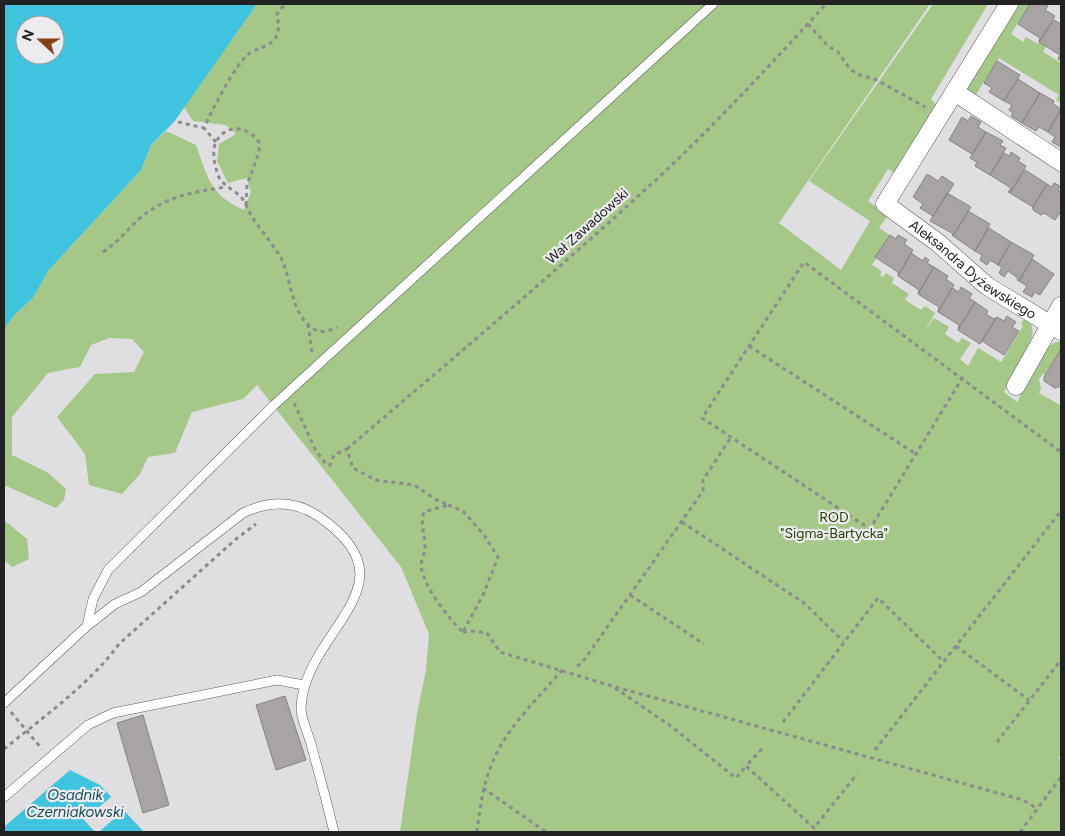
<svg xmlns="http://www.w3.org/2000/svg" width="1065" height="836" font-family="Figtree,sans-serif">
	<rect width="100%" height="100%" fill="#dfdee1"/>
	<path fill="#a5c788" d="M257 4H930L779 223 841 270 870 221 809 181 933 4H988L931 99 939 108 894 173 888 169 868 201 888 215 879 228 890 235 872 265 882 271 880 276 883 277 886 273 894 278 892 283 909 294 905 300 921 310 925 306 935 313 924 332 934 318 949 327 945 334 958 343 962 338 971 343 960 359 968 366 978 348 1001 362 1023 326 1021 324 1025 318C1033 323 1034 330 1031 339L1004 392 1017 402 1048 347 1054 343 1061 341V349L1045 374H1043L1039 379 1041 388 1039 393 1060 405 1061 404V754L1058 758 1061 760V832H400L417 714 426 670 429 634 401 567 257 385 243 399 192 412 175 453 148 457 140 474 122 494 89 485 85 454 57 417 95 374 134 372 144 352 132 339 109 338 91 345 80 367 48 373 12 417V455L47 472 66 489 64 500 56 508 4 485V330L14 315 33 298 48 271 141 170 151 145 166 131 196 145C208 178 210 195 244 210L251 192 247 178 228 183 217 161 219 144 236 134 226 125 193 121 184 107Z
		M1016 4H1030L1011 34 1023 42 1026 37 1038 44 1039 42 1046 46 1043 52 1061 63V103L1056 100 1059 95 999 58 975 96 965 87Z
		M4 520 27 539 29 559 12 567 4 560Z"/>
	<path fill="#40c3df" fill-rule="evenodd" d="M4 4H257L174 122 151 145 141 170 48 271 33 298 14 315 4 330ZM25 25H55V55H25Z
		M70 770 100 785 144 832H4V827Z"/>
	<path fill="#dfdee1" d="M112 796 124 810 99 832H95L84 820Z"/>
	<path fill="#a7a4a3" stroke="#868382" d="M1030 4H1044L1048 6 1045 10 1055 16 1039 42 1040 38 1018 24Z
		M1054 20 1061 24V60L1058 59 1060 55 1039 42Z
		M997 61 1020 75 1004 101 989 92 992 88 984 83Z
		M1018 79 1040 93 1022 123 1011 116 1013 113 1009 110 1012 105 1004 101Z
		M1040 93 1054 101 1053 104 1061 109 1048 132 1039 127 1036 131 1022 123Z
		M1061 109V147L1052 142 1055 137 1048 132Z
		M971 116 981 122 978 127 986 132 972 154 949 140 962 117 968 121Z
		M986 132 1003 141 1000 145 1006 148 990 175 975 166 977 162 970 158Z
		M1011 152 1020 158 1018 161 1026 166 1010 193 1008 192 1011 188 990 175 1004 153 1009 156Z
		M1025 170 1047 184 1033 207 1010 193Z
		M927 174 938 181 942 176 954 184 933 216 920 208 923 204 913 197Z
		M1054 183 1060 186 1058 190 1061 192V211L1055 220 1044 213 1041 215 1033 210V207L1047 184 1052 187Z
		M947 193 971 207 953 236 952 233 930 221Z
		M968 211 990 224 975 251 953 236Z
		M989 228 1011 242 998 265 990 260 987 265 980 260 982 255 975 251Z
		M890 235 896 239 898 235 907 240 904 244 913 250 898 276V272L875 257Z
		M1011 242 1034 255 1019 281 1017 280 1018 278 1008 271 1004 277 999 273 1002 267 998 265Z
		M911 253 923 261 925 257 929 260 927 263 934 267 918 294 919 290 898 276Z
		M1032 259 1054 274 1040 295 1035 292 1032 297 1023 292 1027 286 1019 281Z
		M934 267 948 276 946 279 954 285 938 312 939 307 918 294Z
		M961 287 972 294 969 298 975 302 958 330 959 325 938 312 952 288 959 292Z
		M975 302 988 311 986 314 994 319 997 317 980 344 958 330Z
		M1007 316 1016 322 1012 327 1019 331 1004 355 982 341 997 317 1004 321Z
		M1061 349V386L1055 388 1044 381V377Z
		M285 696 306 760 276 770 256 705Z
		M143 715 169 805 143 813 117 723Z"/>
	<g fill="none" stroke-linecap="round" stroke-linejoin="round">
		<g stroke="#5b5a5d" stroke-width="10">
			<path id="service" d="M87 626 115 604 141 592 243 513C268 501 294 500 318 516 420 585 304 629 301 708 301 719 308 733 311 744 319 773 327 803 334 832
				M4 703 87 626 93 599 108 570 274 405 713 4
				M4 797 88 725 113 713 277 680 304 685"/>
		</g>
		<g stroke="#5b5a5d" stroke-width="19">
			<g id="minor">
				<path id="s1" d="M1009 4 885 204 937 242 987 286 1061 331"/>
				<path d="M955 92 1061 162"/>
				<path d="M1016 386 1061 306"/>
			</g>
		</g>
		<path stroke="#8c8b8d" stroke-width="3" stroke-dasharray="4 4" stroke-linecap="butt" d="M808 24 828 46 838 52 850 69 857 74 877 80 925 107
			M178 122 204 128
			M216 142 204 128C211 112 236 62 250 53 259 47 270 47 276 37 280 30 278 21 277 14L285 4
			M246 205 247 185 259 152V142C248 126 226 123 216 142 212 150 214 163 217 172 220 184 231 188 240 196 245 201 248 209 251 215 260 229 271 242 280 256 292 278 290 312 312 328 320 334 329 331 337 327
			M103 252C119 241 127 230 140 218 166 196 194 192 226 187
			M308 324 312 352
			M749 346 916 454
			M963 377 870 529 702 418 804 262 1061 452
			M294 403 316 451 327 465H330L334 455 347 449 353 468 376 480 414 485 435 499 448 505 424 512C420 524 425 535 425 547 425 554 421 560 421 566 424 587 448 618 463 632
			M347 449C451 360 557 271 658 178 717 123 772 63 826 4
			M448 505 463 511 484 535 498 557 484 593 463 632
			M682 522 804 603 843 641
			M630 595 704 644
			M463 632 470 631 487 633 500 652 612 686 1023 800 1036 808
			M956 646 1029 700
			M577 666 582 663 703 491V480L731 437
			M615 688 668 724 736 778 746 766
			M11 712 42 749
			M783 722 878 598 944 662
			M997 742 1061 660
			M4 749C41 719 91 683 119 644L236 539 256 524
			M762 749 746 766 814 828 857 774
			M875 750 1061 511
			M483 788 546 832
			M477 832C480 808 483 784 493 761 507 727 538 699 562 670
			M1020 832 1061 777"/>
		<use href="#service" stroke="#fff" stroke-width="9"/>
		<use href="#minor" stroke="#fff" stroke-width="18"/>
	</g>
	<g text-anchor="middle" stroke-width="4.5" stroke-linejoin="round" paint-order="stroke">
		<g font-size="14" fill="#232223" stroke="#ecebee">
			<text transform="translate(587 226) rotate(-42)" y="5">Wał Zawadowski</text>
			<text dy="5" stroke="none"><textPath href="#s1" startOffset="345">Aleksandra Dyżewskiego</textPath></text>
		</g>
		<g font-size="14" fill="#263f04" stroke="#ecebee">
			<text x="834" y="522">ROD<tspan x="834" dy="16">"Sigma-Bartycka"</tspan></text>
		</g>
		<g font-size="15" font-style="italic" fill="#174d59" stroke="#ecebee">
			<text x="75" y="800">Osadnik<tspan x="75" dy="17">Czerniakowski</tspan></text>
		</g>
	</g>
	<rect width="1065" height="836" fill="none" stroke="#232223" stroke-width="10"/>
	<g transform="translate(40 40) rotate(291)"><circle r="24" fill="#ecebee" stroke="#9c9b9d"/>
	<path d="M0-4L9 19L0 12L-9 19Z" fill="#854116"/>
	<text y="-8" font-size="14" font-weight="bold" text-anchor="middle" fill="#232223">N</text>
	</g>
</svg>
